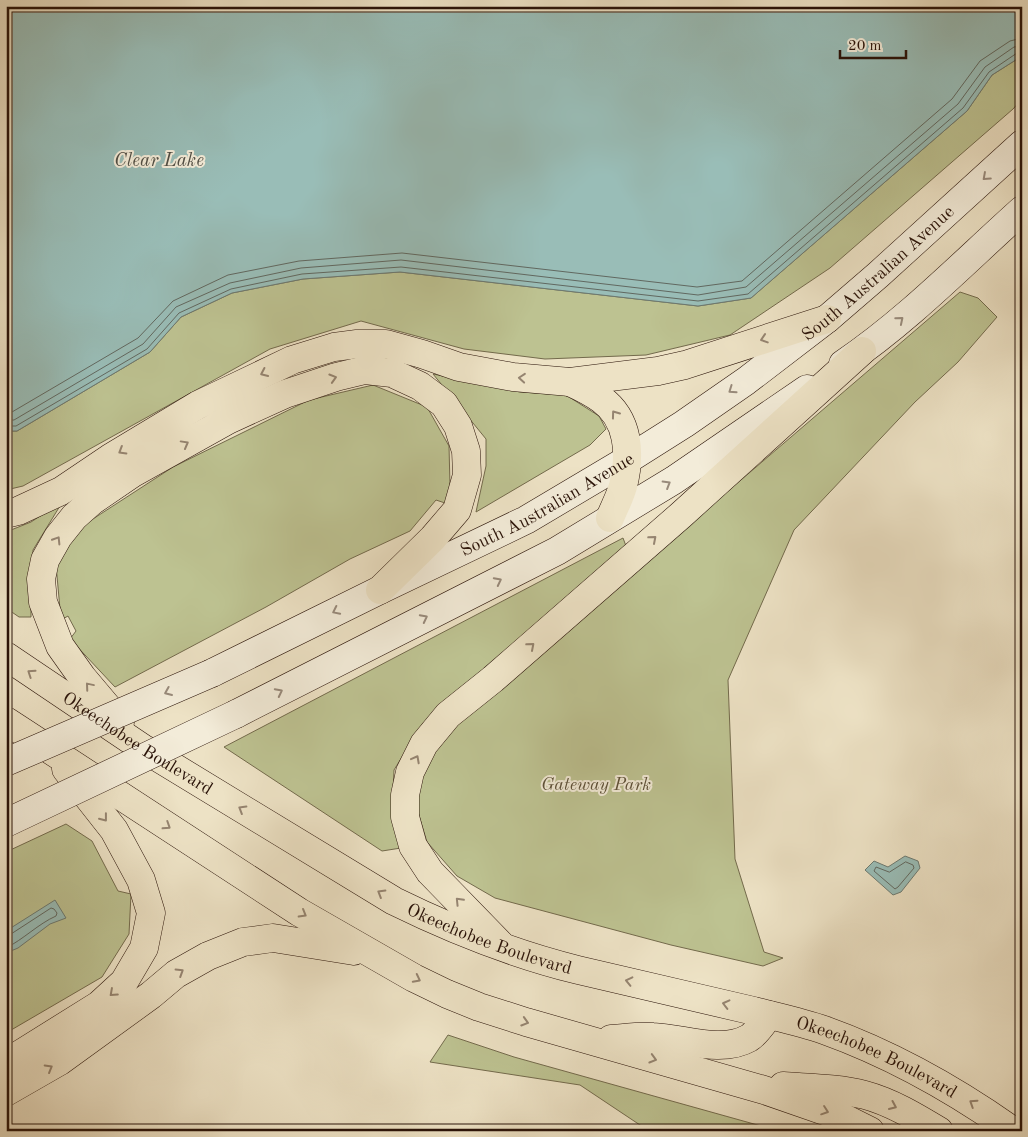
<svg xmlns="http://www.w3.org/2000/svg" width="1028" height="1137" font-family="'Old Standard TT',serif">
	<rect width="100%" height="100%" fill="#ede2c5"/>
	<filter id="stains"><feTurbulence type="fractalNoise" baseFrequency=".004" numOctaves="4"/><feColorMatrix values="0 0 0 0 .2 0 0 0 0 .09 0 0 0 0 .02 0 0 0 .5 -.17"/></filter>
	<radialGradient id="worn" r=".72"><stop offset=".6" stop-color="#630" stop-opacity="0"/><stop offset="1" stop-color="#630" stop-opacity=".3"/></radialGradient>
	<path fill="#bdc291" stroke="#736a4c" d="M1022 56V99L1013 109 830 268 730 335 646 355 545 359 464 349 361 321 270 349 23 486 6 490V431H17L150 352 181 317 232 293 303 279 400 272 698 306 751 298 967 111 992 75Z
		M960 292 978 298 997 317 958 362 915 402 794 530 728 680 735 859 764 952 783 958 763 966 671 945 495 898 457 876 427 842 416 805 425 762 452 728Z
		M433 374 520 392 566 395 599 416 606 429 590 445 476 512 486 466V439Z
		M373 385 427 407 449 446 450 486 448 504 436 500 410 531 350 559 266 607 115 687 70 639 76 631 68 616 61 620 56 565 79 528 173 467 309 400Z
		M63 501 33 550 31 585V617H19L6 608V532L31 522Z
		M623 538 626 546 423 723 394 770 392 813 401 848 382 851 224 747Z
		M66 824 92 841 118 891 131 894 129 934 102 977 6 1033V852Z
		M448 1035 514 1057 779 1131H649L580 1085 430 1062Z"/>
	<path fill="#99bdb7" stroke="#6c7971" d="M6 6H1022V56L992 75 967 111 751 298 698 306 400 272 303 279 232 293 181 317 150 352 17 431H6Z
		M905 856 918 861 920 868 901 892 893 895 865 870 874 861 888 867Z
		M55 900 66 918 50 924 18 948 6 953V931Z"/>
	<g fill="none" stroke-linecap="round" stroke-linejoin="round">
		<path stroke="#616860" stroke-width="1" d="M6 413 12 412 138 338 173 301 228 275 299 261 402 253 697 287 742 281 952 99 980 61 1010 41 1022 38
			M6 420H14L143 344 176 307 230 283 301 268 401 260 698 295 746 287 958 104 985 67 1014 47 1022 46
			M6 426H16L147 349 179 313 231 289 302 274 401 267 698 301 748 294 963 108 989 72 1017 53 1022 52
			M906 862 913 865 914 868 898 887 895 889 874 871 876 867 889 872Z
			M6 935 11 934 51 908 54 909 57 913 56 916C38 924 24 939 6 948"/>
		<g stroke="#291208" stroke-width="29">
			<g id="secondary">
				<path d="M843 364C908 320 964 262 1022 210"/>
				<path id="s1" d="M212 673 380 590 526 520 627 460 684 424 746 381 827 319 878 275 1022 144"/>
				<path d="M236 714 557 551 674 480 807 389"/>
			</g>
		</g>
		<g stroke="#291208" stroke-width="29">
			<g id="primary">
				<path d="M570 382C581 387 591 392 601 399 629 419 631 454 623 486 620 497 614 508 610 518"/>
				<path d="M6 514 18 511 61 491 110 458 198 405 292 360 334 347 357 344H386L422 354 459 367 513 377 570 382 658 371 685 365 827 319"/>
				<path id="s2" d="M6 656 144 749 394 901C453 930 513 954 578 970 636 984 695 997 754 1011 777 1017 801 1022 824 1030 891 1054 955 1090 1013 1131"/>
				<path d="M6 721 299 912 414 978 447 994 479 1007 526 1022 764 1090 842 1117 870 1131"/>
				<path d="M120 722 82 677 60 646 43 602 41 579 45 560 58 537 74 517 92 501 133 473 228 420 285 394 336 377 365 370 392 373 420 386 444 404 458 426 466 451 467 475 457 510 433 538 380 590"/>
				<path d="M500 944 430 872 413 846 405 817V795L410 772 424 744 448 715 493 679 681 515 862 351"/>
				<path d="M611 1039C625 1038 639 1036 653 1037 683 1038 721 1054 749 1038 757 1033 763 1023 769 1015"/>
				<path d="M6 1063 99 1005 124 982 144 948 151 913 141 880 114 830 66 769"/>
				<path d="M783 1086C810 1088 838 1088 865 1095 891 1102 916 1117 939 1131"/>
				<path d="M6 1092 60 1061 151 995 176 974 208 956 243 942 273 938 354 951"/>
			</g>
		</g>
		<use href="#secondary" stroke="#f3ecd9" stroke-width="28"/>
		<use href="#primary" stroke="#ede2c5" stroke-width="28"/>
		<g stroke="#291208" stroke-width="29" stroke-linecap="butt">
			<path id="secondary-bridge" d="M6 762 212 673
				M6 823 236 714"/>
		</g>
		<use href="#secondary-bridge" stroke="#f3ecd9" stroke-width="28"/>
	</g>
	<defs><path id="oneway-chevron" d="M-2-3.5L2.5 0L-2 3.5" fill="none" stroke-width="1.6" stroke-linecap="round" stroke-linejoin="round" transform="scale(1.25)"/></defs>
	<g stroke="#988a7b">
		<use href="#oneway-chevron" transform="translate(986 177) rotate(138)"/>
		<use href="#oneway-chevron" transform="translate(900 320) rotate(-40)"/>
		<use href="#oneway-chevron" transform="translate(732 390) rotate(145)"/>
		<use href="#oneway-chevron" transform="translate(667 484) rotate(-31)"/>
		<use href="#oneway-chevron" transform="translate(498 581) rotate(-27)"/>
		<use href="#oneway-chevron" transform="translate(336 611) rotate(154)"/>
		<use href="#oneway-chevron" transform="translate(424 618) rotate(-27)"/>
		<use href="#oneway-chevron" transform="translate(168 692) rotate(157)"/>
		<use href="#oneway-chevron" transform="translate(279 692) rotate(-27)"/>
	</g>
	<g stroke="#958470">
		<use href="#oneway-chevron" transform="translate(764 339) rotate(162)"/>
		<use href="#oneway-chevron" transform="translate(264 373) rotate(155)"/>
		<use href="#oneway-chevron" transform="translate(333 378) rotate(-17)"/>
		<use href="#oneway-chevron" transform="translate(522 378) rotate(-175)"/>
		<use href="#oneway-chevron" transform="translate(615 414) rotate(-126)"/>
		<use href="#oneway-chevron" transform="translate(185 444) rotate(-29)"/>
		<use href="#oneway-chevron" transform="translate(122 451) rotate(149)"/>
		<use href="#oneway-chevron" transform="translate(653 539) rotate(-41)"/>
		<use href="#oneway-chevron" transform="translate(57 540) rotate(-58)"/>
		<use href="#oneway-chevron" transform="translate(531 646) rotate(-41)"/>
		<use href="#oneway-chevron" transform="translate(31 673) rotate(-146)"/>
		<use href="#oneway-chevron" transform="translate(89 686) rotate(-130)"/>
		<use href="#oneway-chevron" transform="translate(416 759) rotate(-62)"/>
		<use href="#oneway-chevron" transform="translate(242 809) rotate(-149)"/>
		<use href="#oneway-chevron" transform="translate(104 818) rotate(52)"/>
		<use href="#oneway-chevron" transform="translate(167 826) rotate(33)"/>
		<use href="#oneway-chevron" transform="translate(381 893) rotate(-149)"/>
		<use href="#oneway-chevron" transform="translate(459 901) rotate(-134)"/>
		<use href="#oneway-chevron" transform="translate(303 914) rotate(30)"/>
		<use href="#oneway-chevron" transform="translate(180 972) rotate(-32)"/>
		<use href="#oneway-chevron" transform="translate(417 979) rotate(27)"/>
		<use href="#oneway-chevron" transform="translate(629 981) rotate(-167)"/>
		<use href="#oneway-chevron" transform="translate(113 993) rotate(138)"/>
		<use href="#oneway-chevron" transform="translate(726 1004) rotate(-166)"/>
		<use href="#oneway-chevron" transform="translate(525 1022) rotate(17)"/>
		<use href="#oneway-chevron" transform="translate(653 1059) rotate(16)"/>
		<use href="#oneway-chevron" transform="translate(49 1068) rotate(-30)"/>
		<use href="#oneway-chevron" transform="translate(973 1103) rotate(-147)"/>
		<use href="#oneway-chevron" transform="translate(893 1106) rotate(24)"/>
		<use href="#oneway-chevron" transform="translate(825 1111) rotate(19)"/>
	</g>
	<g text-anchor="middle" stroke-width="4" stroke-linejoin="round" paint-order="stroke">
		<g font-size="18" fill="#291208" stroke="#f3ecd9">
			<text dy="6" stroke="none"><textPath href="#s1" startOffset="780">South Australian Avenue</textPath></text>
			<text dy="6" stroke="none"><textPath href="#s1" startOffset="375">South Australian Avenue</textPath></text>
			<text dy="6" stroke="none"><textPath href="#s2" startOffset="158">Okeechobee Boulevard</textPath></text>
			<text dy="6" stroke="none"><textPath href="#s2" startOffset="562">Okeechobee Boulevard</textPath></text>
			<text dy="6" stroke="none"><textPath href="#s2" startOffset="968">Okeechobee Boulevard</textPath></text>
		</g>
		<g font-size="18" font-style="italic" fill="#5d5038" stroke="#f3ecd9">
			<text x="596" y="790">Gateway Park</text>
		</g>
		<g font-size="19" font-style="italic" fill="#504e45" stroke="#f3ecd9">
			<text x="159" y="166">Clear Lake</text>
		</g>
	</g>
	<rect width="1028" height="1137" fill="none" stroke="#ede2c5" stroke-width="25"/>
	<rect x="8" y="8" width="1013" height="1122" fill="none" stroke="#291208" stroke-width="2.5"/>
	<rect x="12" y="12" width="1003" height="1112" fill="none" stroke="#291208"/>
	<path d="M840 50v8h66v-8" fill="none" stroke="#291208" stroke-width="2.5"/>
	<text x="848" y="50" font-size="15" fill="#291208" stroke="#f3ecd9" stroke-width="4" paint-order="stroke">20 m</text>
	<rect width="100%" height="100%" filter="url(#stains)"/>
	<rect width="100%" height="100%" fill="url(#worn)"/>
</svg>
